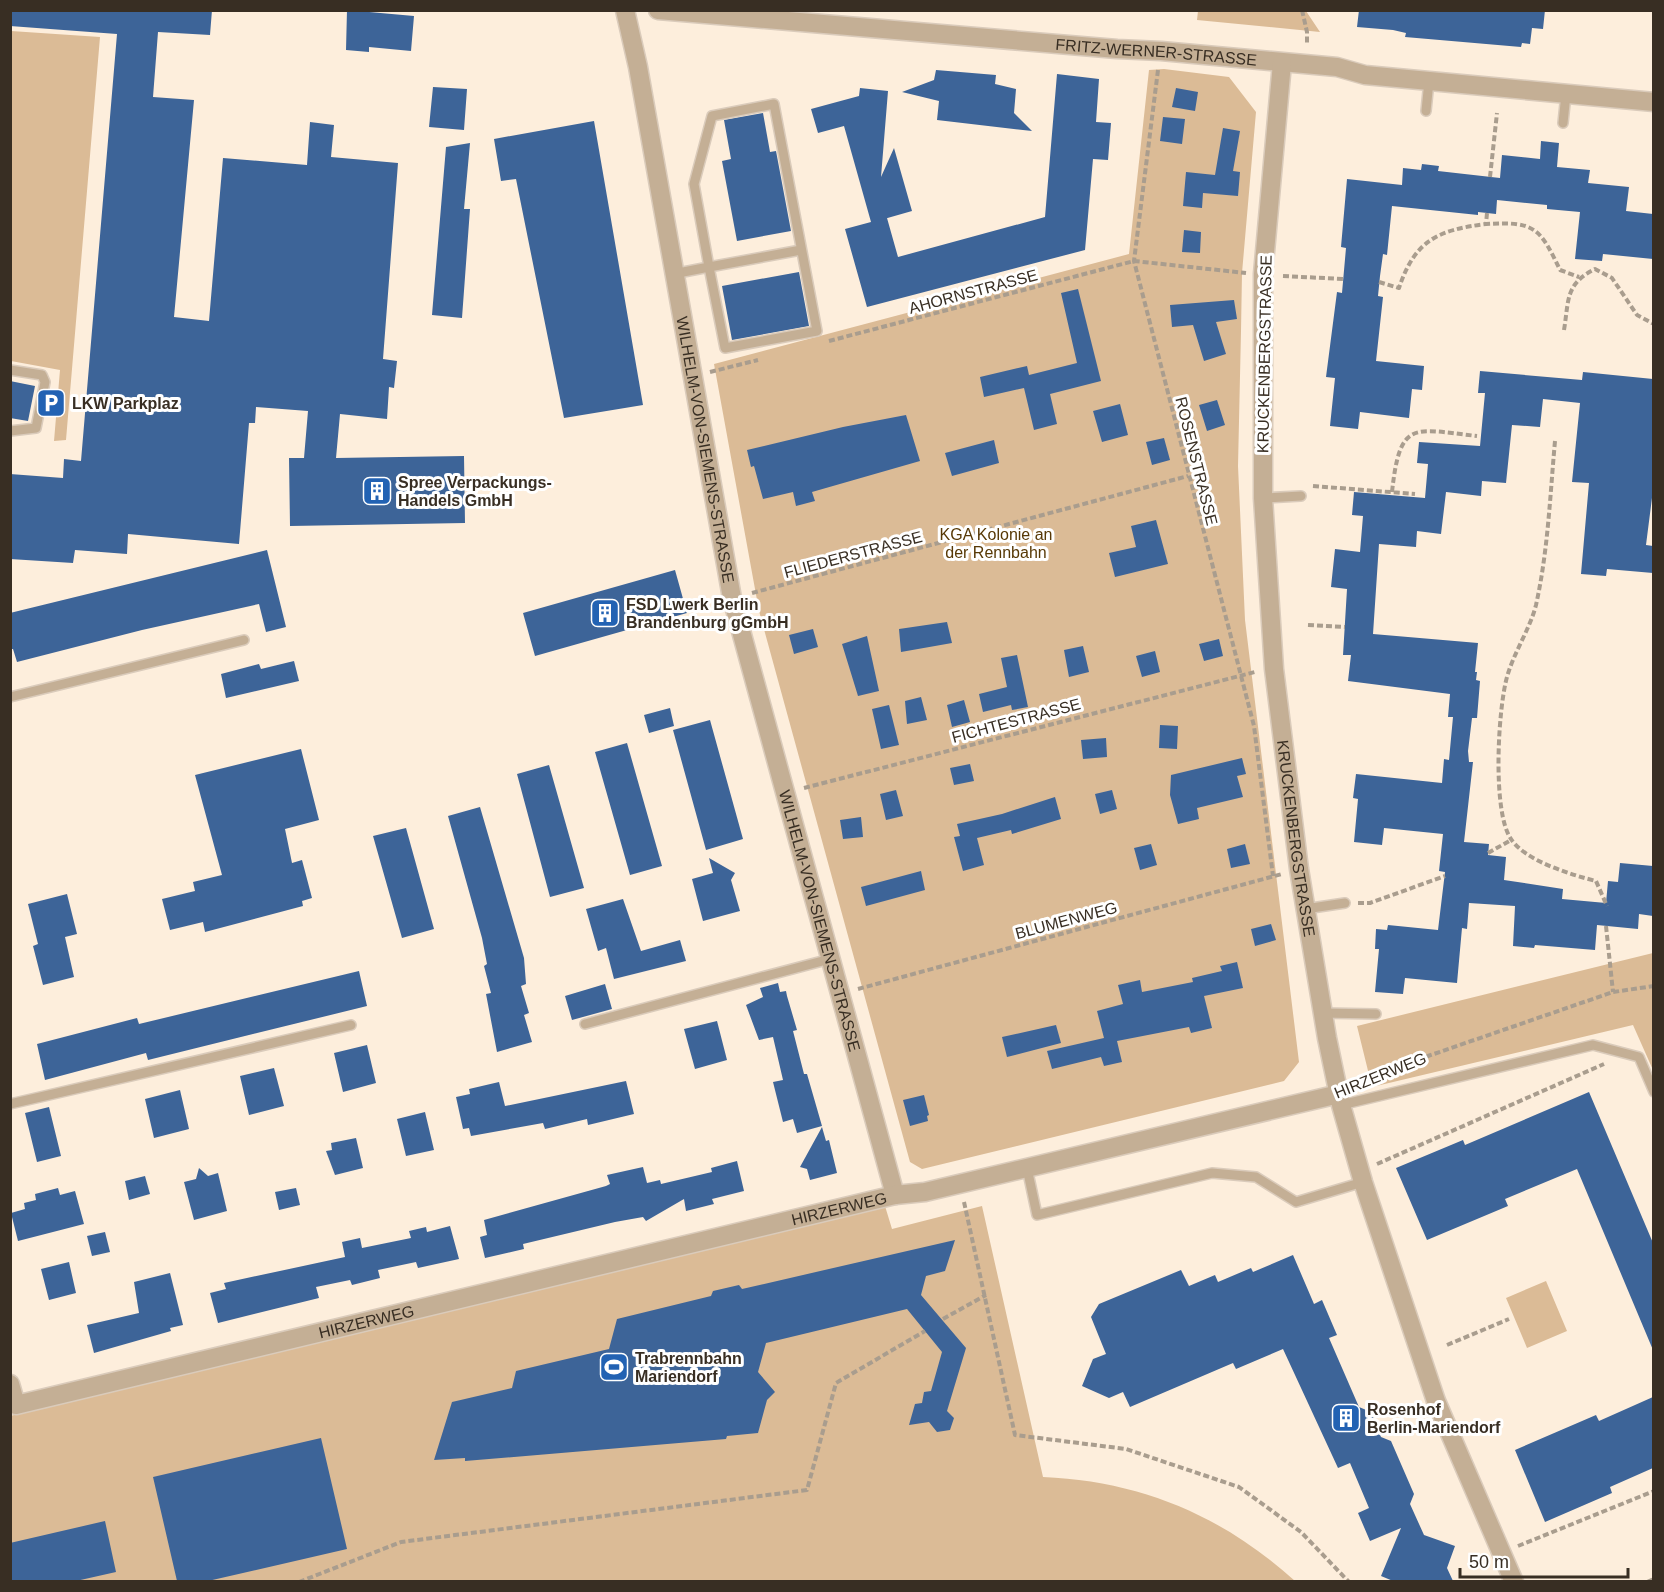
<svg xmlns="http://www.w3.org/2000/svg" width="1664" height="1592" font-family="Helvetica,sans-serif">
	<rect width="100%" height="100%" fill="#fdeedc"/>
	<path fill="#dbbb96" d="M1198 11H1306L1320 32 1197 20Z
		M11 31 100 37 66 440 54 441 60 370 11 361Z
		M1164 69 1229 77 1256 112 1242 273 1241 331 1238 466 1245 620 1299 1062 1284 1081 922 1169 910 1162 759 611 714 364 1129 254 1149 70Z
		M1653 953V1070L1633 1025 1372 1087 1357 1026Z
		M885 1206 892 1229 982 1206 1043 1477C1141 1481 1223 1516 1295 1581H11L10 1416Z
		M1546 1281 1567 1331 1527 1348 1506 1298Z"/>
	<path fill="#3d6498" d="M10 10H212L210 35 158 32 153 97 194 100 174 317 209 321 223 158 307 165 310 122 334 125 331 157 398 163 383 359 397 361 394 388 389 387 387 419 340 414 336 458 464 456 465 523 290 526 289 458H304L308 411 256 407 255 423H249L239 544 128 534 127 554 75 550 73 563 10 559V474L63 478 64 459 81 461 117 34 10 26Z
		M347 10 414 16 411 51 369 47V52L346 50Z
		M1359 10H1545L1543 29 1532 28 1530 44 1522 43 1521 47 1405 37 1406 33 1393 30 1357 27Z
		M936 70 996 75 995 84 1016 89 1014 113 1032 131 937 120 939 101 902 92 934 80Z
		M1057 74 1099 79 1096 122 1111 123 1108 160 1093 159 1085 250 867 307 845 229 871 222 844 126 818 133 811 109 859 96 860 88 888 91 881 177 894 148 912 211 877 221 887 218 898 257 1045 217Z
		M433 87 467 89 464 130 429 127Z
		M1176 88 1198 92 1195 111 1172 107Z
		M763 113 770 152 776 151 791 231 737 241 722 161 731 159 724 120Z
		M1163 117 1185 119 1182 144 1160 141Z
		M594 121 643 405 564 418 516 179 501 181 494 139Z
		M1223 128 1240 131 1233 171 1240 172 1238 196 1203 193 1202 208 1183 206 1186 172 1215 175Z
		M1541 141 1559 143 1557 167 1590 170 1588 183 1629 187 1626 211 1653 214V259L1603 254 1602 261 1575 259 1580 212 1547 209V205L1497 200 1496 214 1478 212V215L1392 206 1387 255 1383 254 1380 276 1378 296 1383 297 1376 361 1424 366 1422 390 1412 389 1409 418 1360 412 1358 429 1330 426 1335 378 1326 377 1337 292 1342 293 1346 248 1341 247 1347 179 1402 185 1403 168 1421 170 1422 164 1439 166 1438 171 1500 178 1502 155 1540 159Z
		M470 143 464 209H470L462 318 432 315 446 147Z
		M1184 230 1201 232 1200 253 1182 252Z
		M799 272 809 326 732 340 722 286Z
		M1078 289 1101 381 1050 394 1057 424 1034 430 1024 388 984 397 980 377 1027 366 1029 375 1077 363 1061 293Z
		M1234 300 1237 319 1216 322 1226 354 1204 361 1193 325 1172 327 1170 305Z
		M1480 371 1582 380 1583 372 1653 379V490L1646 545 1653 546V573L1607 569 1606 576 1581 574 1589 483 1572 482 1580 403 1543 399 1540 427 1512 425 1506 483 1482 481 1481 496 1446 492 1441 534 1417 531 1416 547 1379 544 1373 634 1478 643 1475 672H1477L1476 680 1480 681 1477 718H1472L1468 751 1469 762H1473L1464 842 1489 844 1488 855 1506 857 1504 880 1563 889 1562 899 1606 903 1608 881 1618 882 1620 863 1653 866V916L1639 914 1638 929 1597 925 1595 950 1535 945 1534 948 1513 946 1515 906 1469 903 1467 929 1462 928 1457 983 1405 978 1403 994 1375 992 1379 949H1375L1376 929 1387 930 1388 925 1438 930 1445 872 1439 871 1443 834 1384 828 1382 845 1354 842 1358 799 1353 798 1356 774 1442 783 1444 759 1449 760 1453 717H1448L1450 694 1348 681 1351 655H1343L1347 589 1331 587 1335 549 1360 552 1363 516 1352 515 1354 492 1425 498 1428 464 1417 463 1419 442 1480 446 1485 393H1478Z
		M10 381 35 386 28 421 10 418Z
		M1217 400 1225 425 1207 431 1199 405Z
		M1120 404 1128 435 1102 442 1093 411Z
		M906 415 920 461 812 492 815 501 796 506 793 492 763 499 754 466 751 467 747 450 843 427Z
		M1164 438 1170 460 1152 465 1146 442Z
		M994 440 999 463 952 476 945 453Z
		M1156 520 1168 564 1115 577 1109 553 1136 547 1131 526Z
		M267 550 286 627 266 632 259 604 142 630 17 662 13 649H10V613Z
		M675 570 687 613 535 656 523 613Z
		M947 622 952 643 901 652 899 629Z
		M813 629 818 647 794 654 789 635Z
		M867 636 879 691 858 696 842 644Z
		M1219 639 1223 656 1204 661 1199 644Z
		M1083 646 1089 672 1069 677 1064 650Z
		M1155 651 1160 672 1142 677 1136 656Z
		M1017 655 1028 707 1012 710 1011 705 983 712 979 694 1007 687 1001 658Z
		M294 661 299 681 226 698 221 674 259 664 261 669Z
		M921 697 927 720 907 724 905 701Z
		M964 700 970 722 952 727 947 705Z
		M889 705 899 745 881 749 872 709Z
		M670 708 674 726 649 733 644 715Z
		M710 720 743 839 706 850 673 730Z
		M1160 725 1178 726 1177 749 1159 748Z
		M1106 738 1107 757 1083 759 1081 740Z
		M627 743 662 866 630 875 595 752Z
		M301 749 319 820 285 829 292 863 302 860 312 898 302 901 303 906 205 932 203 922 170 930 162 899 195 891 193 882 222 875 195 775Z
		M1242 758 1246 774 1237 776 1243 797 1197 808 1199 819 1178 824 1170 795 1171 775Z
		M970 764 974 781 954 785 950 768Z
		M549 765 584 888 550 897 517 774Z
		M896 790 903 816 886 820 880 794Z
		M1112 790 1117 809 1100 814 1095 794Z
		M1055 797 1061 819 1012 834 1011 830 977 838 984 865 963 871 954 837 960 836 957 824 1002 814Z
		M480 807 524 958 526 984 521 986 529 1013 524 1015 532 1042 497 1052 486 994 491 993 484 966 487 964 482 938 448 816Z
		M861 817 863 837 843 839 840 820Z
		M406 828 434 929 402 938 373 836Z
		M1151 844 1157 865 1140 870 1134 848Z
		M1245 844 1250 864 1231 868 1227 849Z
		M709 858 735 873 731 880 740 911 703 921 692 879 713 873Z
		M921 871 925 890 866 906 861 887Z
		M67 894 77 934 65 937 74 977 43 985 33 946 38 944 28 904Z
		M623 899 641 951 680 940 686 961 614 979 606 948 598 951 586 909Z
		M1271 924 1276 940 1255 946 1251 929Z
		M1237 962 1243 988 1204 996 1212 1028 1191 1033 1189 1027 1117 1041 1122 1062 1104 1066 1101 1057 1052 1069 1047 1051 1104 1038 1097 1011 1123 1004 1118 985 1140 980 1142 992 1193 982 1192 978 1222 971 1220 966Z
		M359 971 367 1006 148 1060 146 1053 45 1080 37 1044 137 1018 139 1024Z
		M778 983 780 992 786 991 787 996 797 1030 793 1031 804 1074H807L822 1126 797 1133 793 1119 783 1122 773 1082 783 1080 773 1037 759 1040 746 1005 763 997 760 988Z
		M605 984 612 1009 572 1020 565 996Z
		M717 1021 727 1060 695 1069 684 1029Z
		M1056 1025 1061 1043 1007 1057 1002 1037Z
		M367 1045 376 1083 343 1092 334 1053Z
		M274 1068 284 1106 249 1115 240 1076Z
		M626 1081 634 1114 588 1125 587 1119 545 1129 543 1123 471 1136 469 1128 463 1129 456 1097 470 1094 469 1089 499 1082 505 1106Z
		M180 1090 189 1129 154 1138 145 1099Z
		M1589 1092 1653 1243V1350L1577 1169 1505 1199 1508 1206 1427 1240 1396 1168 1463 1140 1465 1145Z
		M924 1095 929 1115 927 1116 928 1121 910 1126 903 1100Z
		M49 1107 61 1156 37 1162 25 1113Z
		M425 1112 434 1150 406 1156 397 1119Z
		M822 1127 826 1141 829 1140 837 1173 810 1180 807 1169 800 1167Z
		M356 1138 363 1168 335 1175 326 1151 332 1150 331 1143Z
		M737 1161 744 1191 712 1199 714 1204 686 1211 684 1199 646 1221 643 1217 615 1222 523 1244 524 1249 485 1258 480 1237 487 1235 484 1220 606 1186 610 1184 607 1175 643 1167 647 1183 660 1180 661 1184 712 1172 711 1168Z
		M199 1168 208 1176 218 1173 227 1211 194 1220 184 1182 196 1179Z
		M145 1176 150 1194 129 1200 125 1181Z
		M58 1188 60 1195 75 1191 84 1224 18 1241 11 1213 25 1209 24 1203 36 1200 35 1194Z
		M296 1188 300 1205 279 1210 275 1192Z
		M450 1226 459 1259 418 1268 416 1262 378 1270 380 1278 352 1285 350 1280 316 1287 319 1298 218 1323 210 1293 226 1289 224 1283 345 1257 342 1242 360 1238 362 1248 411 1238 409 1231 426 1227 427 1232Z
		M105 1232 110 1252 92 1256 87 1236Z
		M955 1240 945 1271 926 1276 921 1295 966 1348 947 1411 954 1418 950 1430 937 1432 929 1422 909 1425 915 1404 922 1403 924 1392 931 1391 942 1352 907 1309 766 1343 758 1372 775 1392 767 1400 758 1433 727 1436 726 1439 465 1461V1458L434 1460 452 1402 512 1388 516 1371 609 1349 617 1319 711 1296 713 1291 739 1285 742 1289Z
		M1293 1255 1314 1304 1322 1300 1337 1335 1329 1338 1359 1407 1371 1412 1381 1437 1391 1441 1414 1494 1410 1504 1424 1535 1455 1546 1447 1568 1453 1581H1393L1381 1576 1401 1528 1370 1541 1358 1513 1369 1508 1350 1463 1338 1468 1283 1349 1236 1369 1233 1363 1130 1407 1123 1392 1109 1398 1082 1386 1093 1359 1106 1354 1091 1317 1099 1304 1181 1270 1189 1286 1215 1275 1218 1282 1251 1268 1253 1272Z
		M69 1262 76 1293 49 1300 41 1269Z
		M170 1273 183 1325 170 1328 171 1331 94 1353 87 1325 139 1313 134 1282Z
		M1653 1397V1468L1610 1487 1612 1493 1545 1522 1515 1450 1596 1415 1599 1421Z
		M321 1438 347 1549 208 1581H177L153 1477Z
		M105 1521 116 1572 76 1581H10V1543Z"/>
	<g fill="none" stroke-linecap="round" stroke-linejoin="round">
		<g stroke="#dacbbb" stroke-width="12">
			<path id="service" d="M1426 111 1429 81
				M1563 123 1566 94
				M673 274 709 267 694 184 712 116 774 104 817 331 725 348 709 267 801 250
				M10 370 42 375 45 382 36 428 10 431
				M1263 498 1301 496
				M10 697 244 640
				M1305 909 1345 903
				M1322 1013 1376 1014
				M585 1024 830 959
				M10 1104 351 1025
				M1341 1105 1593 1045 1639 1057 1654 1092
				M1027 1168 1037 1215 1212 1173 1256 1177 1296 1202 1363 1182"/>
		</g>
		<g stroke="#dacbbb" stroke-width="21">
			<g id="minor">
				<path id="s1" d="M625 10 638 67 732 598 895 1195"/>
				<path id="s2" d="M658 10 1117 49 1161 51 1337 67 1365 75 1654 102"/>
				<path id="s3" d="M1282 63 1263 274V498L1274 669 1299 869 1327 1038 1341 1105 1363 1182 1436 1401 1514 1582"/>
				<path id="s4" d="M10 1384 16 1405 895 1195 925 1192 1339 1094"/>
			</g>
		</g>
		<path stroke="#a99d8e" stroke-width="4" stroke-dasharray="6 3" stroke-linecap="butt" d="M1302 10 1307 32V45
			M1158 70 1134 261 1254 726 1273 876
			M1490 177 1497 113
			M1487 213 1486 224C1535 221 1540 228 1560 270L1579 277
			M1283 276 1343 279
			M1379 282 1399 288C1415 240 1438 230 1486 224
			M1564 330C1569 300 1565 284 1595 269L1612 278 1637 315 1654 324
			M829 341 1134 261 1246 273
			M710 372 758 360
			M1555 441C1550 496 1548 551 1536 605 1530 629 1514 652 1507 677 1498 709 1492 812 1511 839 1525 861 1572 875 1596 881L1607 906
			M1313 486 1415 494
			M1392 492C1400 419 1413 429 1477 436
			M752 593 1188 476
			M1308 625 1345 627
			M804 788 1255 672
			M1488 853 1511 840
			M1358 903H1370L1445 876
			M1606 926 1613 992
			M858 989 1282 874
			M1359 1083 1428 1056 1613 992 1654 986
			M1377 1164 1604 1064
			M964 1202 1015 1435 1126 1449 1239 1487 1301 1532 1349 1582
			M943 1319 986 1295
			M1447 1345 1509 1319
			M1518 1546 1654 1491
			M299 1582 401 1542 807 1490 836 1383 925 1331
			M1647 1582 1654 1579"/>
		<use href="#service" stroke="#c4af95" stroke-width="9"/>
		<use href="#minor" stroke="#c4af95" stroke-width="18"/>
	</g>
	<defs>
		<g id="parking-square" transform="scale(1.5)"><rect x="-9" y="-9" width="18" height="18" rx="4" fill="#2262b3" stroke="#fff"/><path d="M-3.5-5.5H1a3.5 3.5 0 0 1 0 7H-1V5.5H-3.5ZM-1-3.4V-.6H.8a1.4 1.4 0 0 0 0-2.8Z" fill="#fff"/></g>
		<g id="building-square" transform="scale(1.5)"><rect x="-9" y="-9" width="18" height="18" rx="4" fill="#2262b3" stroke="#fff"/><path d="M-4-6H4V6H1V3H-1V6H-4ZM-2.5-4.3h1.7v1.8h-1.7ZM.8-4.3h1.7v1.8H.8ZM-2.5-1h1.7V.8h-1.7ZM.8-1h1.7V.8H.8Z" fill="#fff"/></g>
		<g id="stadium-square" transform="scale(1.5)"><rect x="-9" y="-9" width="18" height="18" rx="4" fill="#2262b3" stroke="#fff"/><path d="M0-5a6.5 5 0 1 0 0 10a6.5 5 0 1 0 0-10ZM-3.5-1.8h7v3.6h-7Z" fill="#fff"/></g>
	</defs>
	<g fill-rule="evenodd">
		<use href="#parking-square" x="51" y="403"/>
		<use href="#building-square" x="377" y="491"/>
		<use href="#building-square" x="605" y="613"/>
		<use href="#stadium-square" x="614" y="1367"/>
		<use href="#building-square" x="1346" y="1418"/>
	</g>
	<g text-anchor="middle" stroke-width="6" stroke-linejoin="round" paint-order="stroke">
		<g font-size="16" fill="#382e23" stroke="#fff">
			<text dy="6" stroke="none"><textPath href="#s2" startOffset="500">FRITZ-WERNER-STRASSE</textPath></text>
			<text transform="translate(973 291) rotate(-15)" y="6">AHORNSTRASSE</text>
			<text transform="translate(1264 354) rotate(-89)" y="6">KRUCKENBERGSTRASSE</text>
			<text dy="6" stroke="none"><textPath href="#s1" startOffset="447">WILHELM-VON-SIEMENS-STRASSE</textPath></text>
			<text transform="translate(1197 461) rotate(76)" y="6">ROSENSTRASSE</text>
			<text transform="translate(853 554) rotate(-15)" y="6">FLIEDERSTRASSE</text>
			<text transform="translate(1016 720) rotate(-15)" y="6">FICHTESTRASSE</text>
			<text dy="6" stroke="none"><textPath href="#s3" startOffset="778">KRUCKENBERGSTRASSE</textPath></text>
			<text transform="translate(1066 920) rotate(-15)" y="6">BLUMENWEG</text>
			<text dy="6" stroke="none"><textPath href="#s1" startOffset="932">WILHELM-VON-SIEMENS-STRASSE</textPath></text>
			<text transform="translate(1380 1075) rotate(-22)" y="6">HIRZERWEG</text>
			<text dy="6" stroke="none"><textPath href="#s4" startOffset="868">HIRZERWEG</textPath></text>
			<text dy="6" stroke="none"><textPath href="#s4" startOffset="382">HIRZERWEG</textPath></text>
		</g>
		<g font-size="16" font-weight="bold" fill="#382e23" stroke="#fff" text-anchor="start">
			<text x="72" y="409">LKW Parkplaz</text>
			<text x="398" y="488">Spree Verpackungs-<tspan x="398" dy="18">Handels GmbH</tspan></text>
			<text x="626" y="610">FSD Lwerk Berlin<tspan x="626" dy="18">Brandenburg gGmbH</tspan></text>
			<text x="635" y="1364">Trabrennbahn<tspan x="635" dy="18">Mariendorf</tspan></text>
			<text x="1367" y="1415">Rosenhof<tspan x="1367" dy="18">Berlin-Mariendorf</tspan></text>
		</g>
		<g font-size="16" fill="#573805" stroke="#fff">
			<text x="996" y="540">KGA Kolonie an<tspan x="996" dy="18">der Rennbahn</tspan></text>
		</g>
	</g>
	<rect width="1664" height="1592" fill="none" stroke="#382e23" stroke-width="24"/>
	<path d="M1460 1568v9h168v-9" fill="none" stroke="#382e23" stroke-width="3"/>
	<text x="1469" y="1568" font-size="18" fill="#382e23" stroke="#ffffff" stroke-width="4.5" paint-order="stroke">50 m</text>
</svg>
